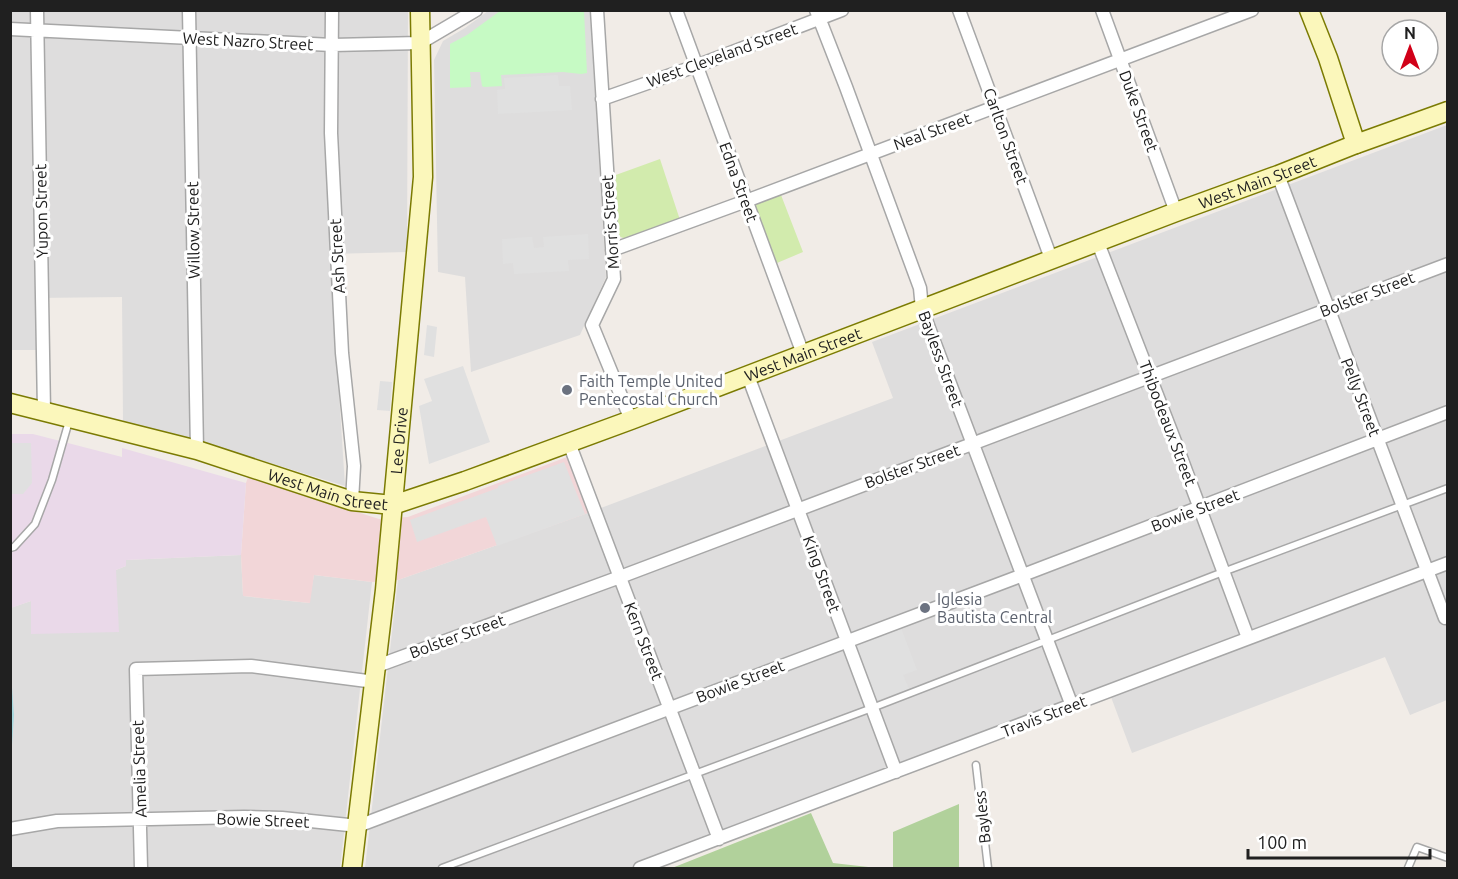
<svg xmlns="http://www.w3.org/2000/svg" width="1458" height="879" font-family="Ubuntu,sans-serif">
	<rect width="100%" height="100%" fill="#f1ece7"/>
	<path fill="#dedddd" d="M10 11H408L407 252 330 254 345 486 205 443 123 421 122 297 36 298 37 350H11Z
		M488 11H590L606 277 580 335 471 372 465 277 438 272 434 60 443 41 465 28Z
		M1447 125V700L1410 715 1385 657 1132 753 1111 697 656 868H365L398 580 585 514 893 398 872 342Z
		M241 555 243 596 309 603 314 575 372 582 340 868H11L10 608 31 601V634L116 570 126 566V560Z"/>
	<path fill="#f2d6d8" d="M567 457 588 513 398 580 372 582 314 575 310 603 243 596 241 555 246 483 248 477 379 519 408 517Z"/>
	<path fill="#ead9e9" d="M10 434H33L122 457V448L246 483 241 555 126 560V566L116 570 119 632 31 634V601L11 608Z"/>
	<path fill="#d2ebad" d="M660 159 680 220 627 240 619 236 613 176Z
		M781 195 803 252 777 263 754 205Z"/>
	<path fill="#b1d19b" d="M959 804V868H893V832Z
		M811 813 833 863 877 868H672Z"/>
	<path fill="#c6fac4" d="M500 11H584L587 73 581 74 563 72 501 75 502 86 484 87 482 86 480 72H470L471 87 450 88V44L467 35Z"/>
	<path fill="#e0e0e0" d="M558 75 559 86H570L572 110 498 114 497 90 505 89 504 78Z
		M588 234 589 259 568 260 569 271 514 274 513 263 503 264 502 239 532 237 534 248 544 247 543 237Z
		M427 325 437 327 434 357 424 355Z
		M463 366 490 442 429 464 419 406 432 401 424 379Z
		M380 381 392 382 390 411 377 410Z
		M11 443H31L32 483 23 494H11Z
		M564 462 585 514 497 546 486 517 417 542 410 520 498 488V486Z
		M901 628 917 670 903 675 909 689 875 701 854 646Z"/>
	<path fill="#a7d9df" d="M11 674 14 715 12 745 11 749Z"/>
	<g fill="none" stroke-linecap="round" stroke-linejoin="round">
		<g stroke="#a7a7a7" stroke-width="9">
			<path id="lane" d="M10 548 14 547 35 524 52 480 69 421
				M976 765 988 868
				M442 868 872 708 1223 572 1448 488
				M1408 868 1417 847 1448 858"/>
		</g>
		<g stroke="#a7a7a7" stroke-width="15">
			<path id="street" d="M37 10 44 411
				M189 10 197 450
				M332 10 331 133 342 353 354 466 352 501
				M597 10 614 279 592 325 631 420
				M676 10 803 354
				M816 10 846 87 920 288 922 309 929 328 1072 706
				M959 10 1052 261
				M1102 10 1176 212
				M10 29 332 45 420 43 476 10
				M602 99 696 66 842 10
				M1278 175 1445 618
				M1098 243 1176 444 1248 638
				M612 250 746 201 1252 10
				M748 376 896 772
				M569 443 719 839
				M377 666 620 577 1448 264
				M10 829 57 821 244 817 282 818 358 826 1023 575 1448 412
				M141 868 136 669 251 666 375 682
				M640 868 1448 563"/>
		</g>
		<g stroke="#7b7b03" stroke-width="21">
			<g id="secondary">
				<path d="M1309 10 1328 58 1356 144"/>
				<path id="s1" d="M10 403 197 450 352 501 393 505 465 481 631 420 1176 212 1278 175 1356 144 1448 111"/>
				<path id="s2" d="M352 868 385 590 423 177 420 10"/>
			</g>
		</g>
		<use href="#lane" stroke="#fff" stroke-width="6"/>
		<use href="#street" stroke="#fff" stroke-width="12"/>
		<use href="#secondary" stroke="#fbf7bb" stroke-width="18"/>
	</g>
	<g fill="#6b7280" stroke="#fff" stroke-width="2">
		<circle cx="567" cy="390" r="6"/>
		<circle cx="925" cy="608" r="6"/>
	</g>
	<g text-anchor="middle" stroke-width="6" stroke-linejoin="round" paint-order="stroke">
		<g font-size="16" fill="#202020" stroke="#fff">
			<text transform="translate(248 41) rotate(3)" y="6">West Nazro Street</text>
			<text transform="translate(722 55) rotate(-20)" y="6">West Cleveland Street</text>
			<text transform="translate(1139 111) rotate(70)" y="6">Duke Street</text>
			<text transform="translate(932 131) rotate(-20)" y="6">Neal Street</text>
			<text transform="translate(1006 136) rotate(70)" y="6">Carlton Street</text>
			<text transform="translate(739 182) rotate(70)" y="6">Edna Street</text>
			<text dy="6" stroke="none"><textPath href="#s1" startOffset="1320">West Main Street</textPath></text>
			<text transform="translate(41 211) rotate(-91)" y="6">Yupon Street</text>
			<text transform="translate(610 222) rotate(-94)" y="6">Morris Street</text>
			<text transform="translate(193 230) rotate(-91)" y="6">Willow Street</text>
			<text transform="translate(337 256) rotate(-93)" y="6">Ash Street</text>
			<text transform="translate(1367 294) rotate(-21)" y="6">Bolster Street</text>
			<text dy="6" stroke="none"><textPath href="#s1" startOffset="834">West Main Street</textPath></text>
			<text transform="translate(941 359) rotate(70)" y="6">Bayless Street</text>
			<text transform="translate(1361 397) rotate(69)" y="6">Pelly Street</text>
			<text transform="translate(1168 423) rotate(69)" y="6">Thibodeaux Street</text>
			<text dy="6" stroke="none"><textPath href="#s2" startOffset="430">Lee Drive</textPath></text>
			<text transform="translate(912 466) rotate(-20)" y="6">Bolster Street</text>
			<text dy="6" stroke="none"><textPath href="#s1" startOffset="330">West Main Street</textPath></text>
			<text transform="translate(1195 510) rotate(-21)" y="6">Bowie Street</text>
			<text transform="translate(822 574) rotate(70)" y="6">King Street</text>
			<text transform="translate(457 636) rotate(-20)" y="6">Bolster Street</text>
			<text transform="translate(644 641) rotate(69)" y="6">Kern Street</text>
			<text transform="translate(740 681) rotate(-21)" y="6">Bowie Street</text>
			<text transform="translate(1044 716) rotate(-21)" y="6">Travis Street</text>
			<text transform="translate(139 769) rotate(-92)" y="6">Amelia Street</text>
			<text transform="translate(982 817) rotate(-96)" y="6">Bayless</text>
			<text transform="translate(263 820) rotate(2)" y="6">Bowie Street</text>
		</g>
		<g font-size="16" fill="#5b616d" stroke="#fff" text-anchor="start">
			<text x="579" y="387">Faith Temple United<tspan x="579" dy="18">Pentecostal Church</tspan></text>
			<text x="937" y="605">Iglesia<tspan x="937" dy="18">Bautista Central</tspan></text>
		</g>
	</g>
	<rect width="1458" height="879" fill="none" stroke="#202020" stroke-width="24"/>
	<g transform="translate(1410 48)"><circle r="28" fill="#ffffff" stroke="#a6a6a6" stroke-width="1.5"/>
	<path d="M0-4.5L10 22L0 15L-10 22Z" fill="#d10018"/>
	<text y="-9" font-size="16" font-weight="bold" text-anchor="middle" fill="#202020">N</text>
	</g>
	<path d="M1248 849v9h182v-9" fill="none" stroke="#202020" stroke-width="3"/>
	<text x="1257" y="849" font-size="18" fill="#202020" stroke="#ffffff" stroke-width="4.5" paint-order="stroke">100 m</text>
</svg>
